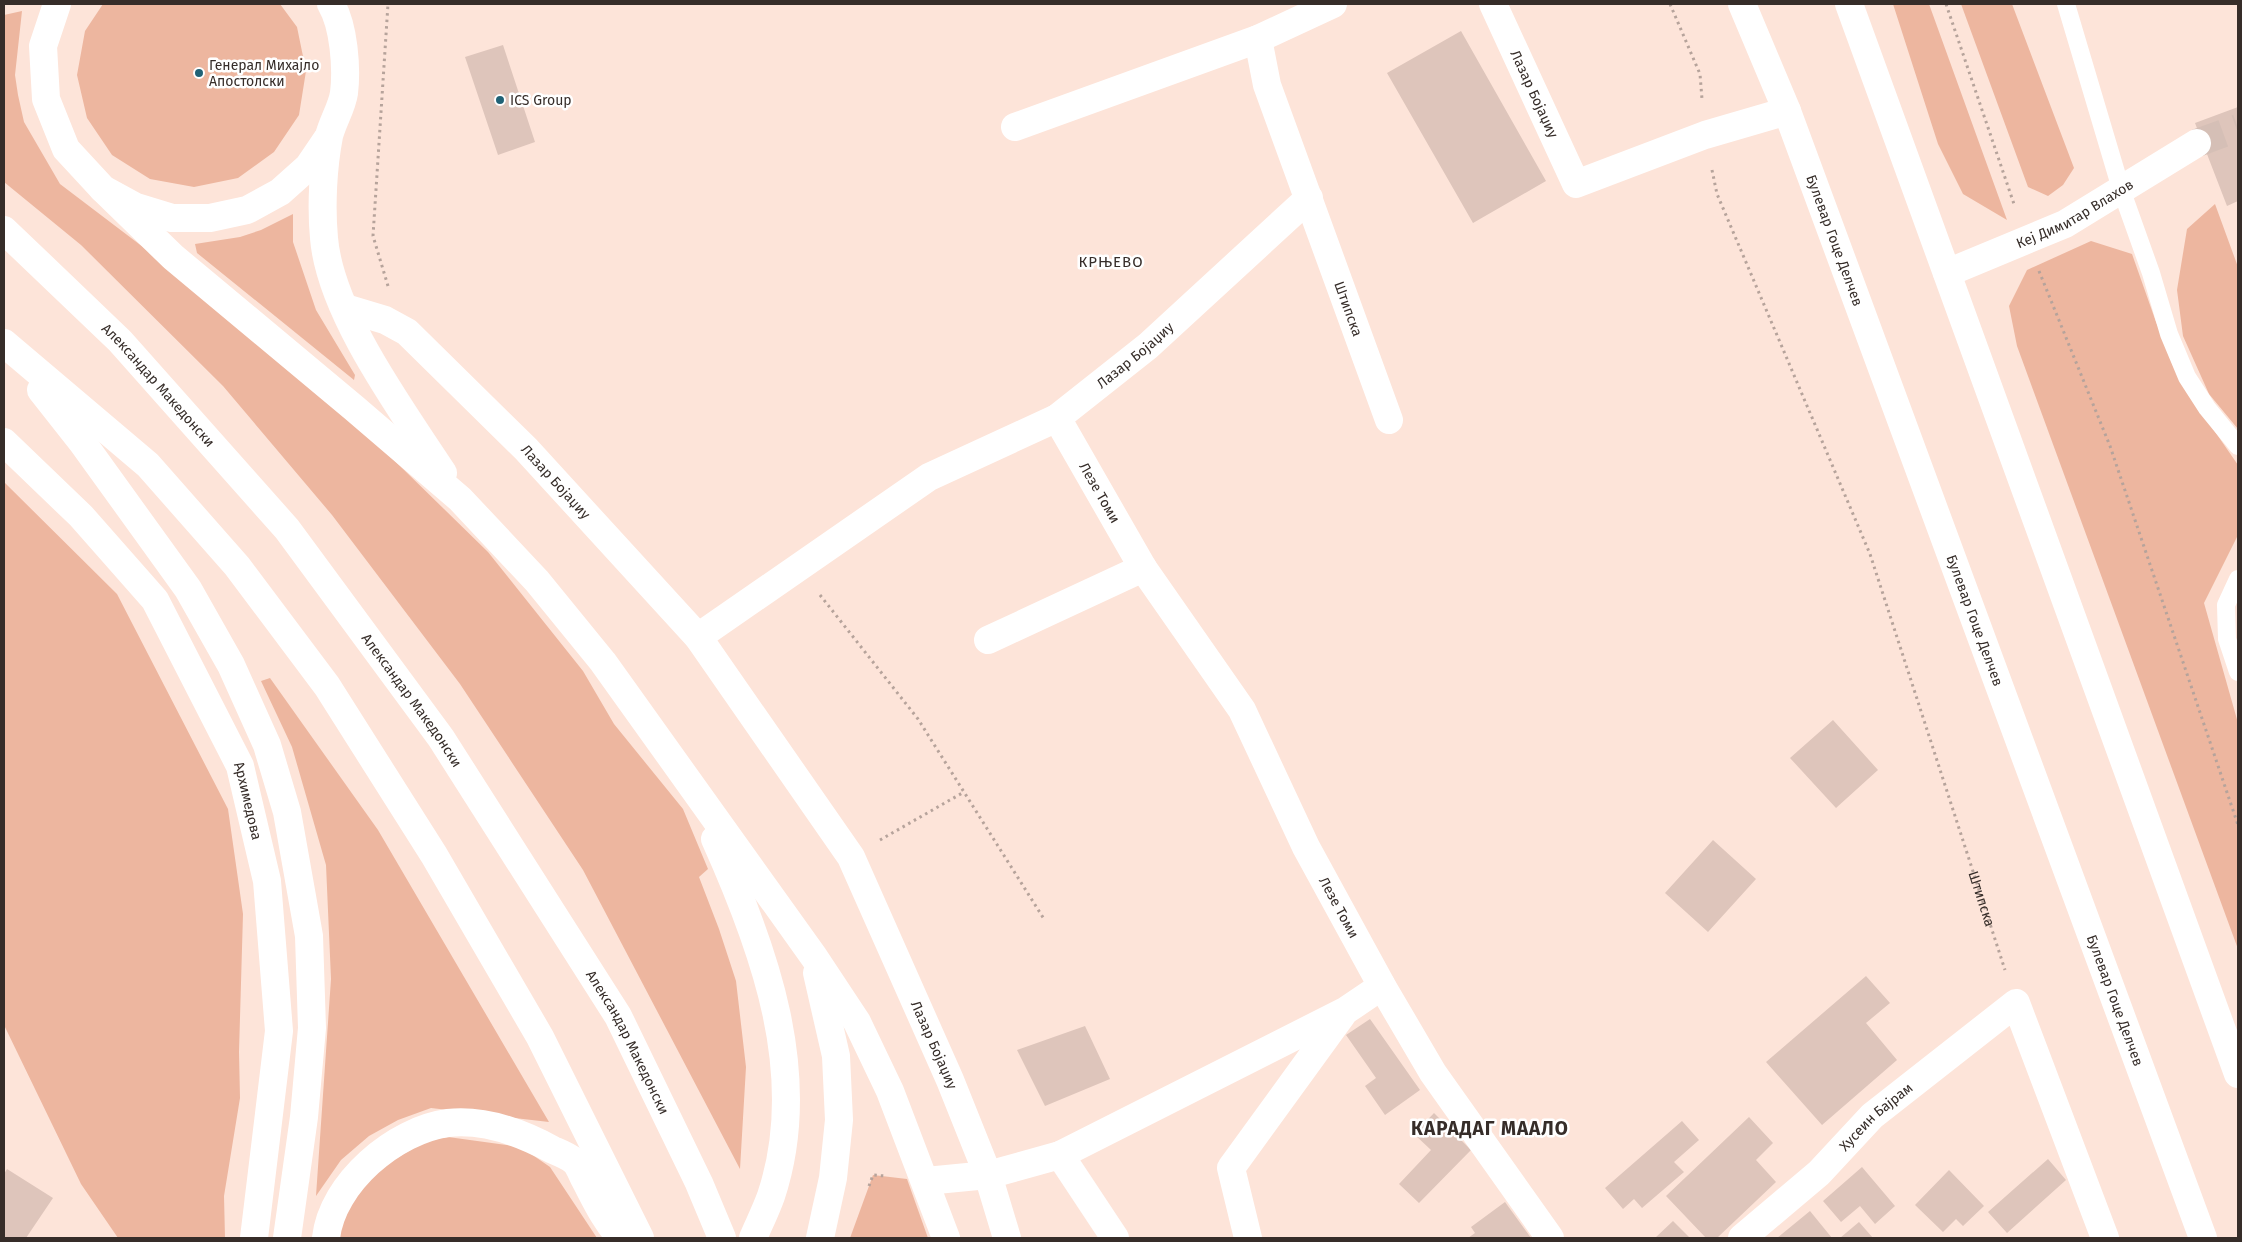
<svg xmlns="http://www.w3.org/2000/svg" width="2242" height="1242" font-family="'Fira Sans',sans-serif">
	<rect width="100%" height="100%" fill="#fde4d9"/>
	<path fill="#edb69f" d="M103 4H280L297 27 306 71 299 115 274 152 238 178 194 187 150 179 112 155 87 118 77 75 85 31Z
		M1893 4H1929L2007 220 1963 194 1938 144Z
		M1961 4H2012L2074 168 2063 185 2048 196 2028 187Z
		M22 11 15 75 18 95 24 122 60 184 222 307 355 422 488 552 583 671 614 724 683 809 708 869 699 877 719 929 736 981 746 1067 740 1169 583 870 460 684 332 515 223 386 81 245 4 182V15Z
		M2215 204 2238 267V429L2209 394 2183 336 2177 290 2187 229Z
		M293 214V242L316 310 355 375 354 380 197 253 195 244 240 237 261 230Z
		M2091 241 2132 254 2156 322 2189 394 2238 465V535L2204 603 2238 723V949L2017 346 2009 306 2027 270Z
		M4 482 117 594 228 809 243 914 239 1052 240 1098 224 1196 225 1238H118L81 1184 4 1025Z
		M270 678 378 830 549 1122 431 1108 398 1120 369 1136 341 1160 316 1196 331 979 326 865 292 747 261 681Z
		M448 1137 521 1147 550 1167 597 1238H339L345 1208 364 1177 426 1141Z
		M873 1175 907 1179 928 1238H850Z"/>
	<path fill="#dec5bb" d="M1461 31 1546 181 1473 223 1387 73Z
		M503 45 535 142 498 155 465 57Z
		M2238 107V201L2227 206 2195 123Z
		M1833 720 1878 770 1836 808 1790 758Z
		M1713 840 1756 879 1708 932 1665 893Z
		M1866 976 1890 1003 1866 1023 1897 1060 1822 1125 1766 1062Z
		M1370 1019 1420 1090 1385 1115 1365 1086 1376 1078 1346 1035Z
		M1085 1026 1110 1079 1045 1106 1017 1050Z
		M1434 1113 1471 1150 1419 1203 1399 1184 1431 1150 1414 1134Z
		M1749 1117 1773 1143 1756 1160 1776 1182 1717 1238H1706L1666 1196Z
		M1682 1121 1699 1140 1674 1162 1684 1172 1642 1208 1634 1199 1623 1209 1605 1188Z
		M2048 1159 2066 1180 2007 1233 1988 1212Z
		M1862 1167 1895 1206 1875 1224 1860 1206 1841 1222 1823 1201Z
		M7 1169 53 1198 26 1238H4V1174Z
		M1949 1170 1984 1206 1963 1226 1956 1219 1943 1232 1915 1205Z
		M1505 1202 1531 1238H1468L1475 1233 1471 1227Z
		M1810 1211 1832 1238H1777Z
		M1673 1221 1690 1238H1655Z
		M1859 1222 1873 1238H1840Z"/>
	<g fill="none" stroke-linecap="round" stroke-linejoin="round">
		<path stroke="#d5bfb6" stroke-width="28" stroke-dasharray="28 14" stroke-linecap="butt" d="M2197 143 2238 128"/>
		<g stroke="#b6a39b" stroke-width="3" stroke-dasharray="2.5 4" stroke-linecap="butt">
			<path d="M1670 4 1700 74 1702 99"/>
			<path d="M1946 4 2015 207"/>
			<path id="s1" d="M1712 170 1717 194 1870 554 2005 970"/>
			<path d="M2039 271 2110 446 2238 825"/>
			<path d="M388 286 373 236 388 4"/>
			<path d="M820 595 918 719 1044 919"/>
			<path d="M880 840 964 792"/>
			<path d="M869 1186 873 1175 885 1176"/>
		</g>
		<path stroke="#fff" stroke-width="18" d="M2066 4 2121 189 2151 273 2169 334 2187 377 2207 408 2238 446
			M2238 579 2226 605 2227 639 2238 672"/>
		<g stroke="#fff" stroke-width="28">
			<path id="s2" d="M1493 4 1576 184 1705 135 1787 111"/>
			<path id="s3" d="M1258 39 1267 85 1389 420"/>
			<path d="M1015 127 1258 39 1333 4"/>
			<path id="s4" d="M1947 273 2065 224 2197 143"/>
			<path id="s5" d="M345 308 385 320 407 332 526 449 698 637 851 857 950 1080 988 1175 1007 1238"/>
			<path id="s6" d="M1057 418 1143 568 1242 710 1306 847 1382 986 1433 1073 1550 1238"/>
			<path id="s7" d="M4 442 81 516 155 600 240 766 267 881 279 1031 254 1238"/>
			<path id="s8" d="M698 637 929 477 1057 418 1148 346 1309 198"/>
			<path d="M988 640 1143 568"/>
			<path d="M1060 1155 1115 1238"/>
			<path d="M926 1181 988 1175 1060 1155 1345 1011 1382 986"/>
			<path d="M1248 1238 1231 1168 1342 1015"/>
			<path id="s9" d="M1742 1238 1819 1173 1872 1116 2016 1003 2105 1238"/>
		</g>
		<g stroke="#fff" stroke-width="28">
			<path d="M57 4 43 46 46 99 66 149 103 189 136 207 172 218H210L247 210 280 192 308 167 327 139"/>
			<path d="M331 4C344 26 347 68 344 93 342 107 333 121 329 136 323 167 321 206 324 238 330 313 402 410 443 473"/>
			<path id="s10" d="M1742 4 1787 111 2203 1238"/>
			<path d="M1849 4 2238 1074"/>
			<path d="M103 189 173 257 354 408 460 499 537 581 603 662 814 957 857 1022 890 1091 946 1238"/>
			<path id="s11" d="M4 230 120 341 287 529 441 738 618 1016 699 1183 722 1238"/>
			<path d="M4 343 148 465 237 566 327 686 434 855 540 1037 640 1238"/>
			<path d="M41 390 82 442 188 589 231 665 267 745 287 812 309 936 312 1028 304 1117 287 1238"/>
			<path d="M715 839C764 948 811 1076 771 1196 766 1210 759 1224 753 1238"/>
			<path d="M817 973 836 1056 839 1120 833 1178 820 1238"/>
			<path d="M326 1238C332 1183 395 1130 448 1123 485 1119 522 1133 553 1150 560 1153 568 1156 574 1161 579 1165 582 1175 585 1180 596 1201 605 1221 621 1238"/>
		</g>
	</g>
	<g fill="#206276" stroke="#fff" stroke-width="2">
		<circle cx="199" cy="73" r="5"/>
		<circle cx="500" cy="100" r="5"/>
	</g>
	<g text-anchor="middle" stroke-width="5" stroke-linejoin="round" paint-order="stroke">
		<g font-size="14" fill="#362d29" stroke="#fff" text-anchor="start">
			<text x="209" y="70">Генерал Михајло<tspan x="209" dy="16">Апостолски</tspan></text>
			<text x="510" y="105">ICS Group</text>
		</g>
		<g font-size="14" fill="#362d29" stroke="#fff">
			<text dy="5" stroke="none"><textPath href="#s2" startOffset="99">Лазар Бојаџиу</textPath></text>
			<text dy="5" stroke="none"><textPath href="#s4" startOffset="141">Кеј Димитар Влахов</textPath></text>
			<text dy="5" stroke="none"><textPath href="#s10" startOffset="254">Булевар Гоце Делчев</textPath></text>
			<text dy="5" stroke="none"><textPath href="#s3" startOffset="285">Штипска</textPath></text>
			<text dy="5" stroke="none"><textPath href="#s8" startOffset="522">Лазар Бојаџиу</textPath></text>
			<text dy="5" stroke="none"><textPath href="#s11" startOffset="219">Александар Македонски</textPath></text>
			<text dy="5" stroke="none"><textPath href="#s5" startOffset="278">Лазар Бојаџиу</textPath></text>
			<text dy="5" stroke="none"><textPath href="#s6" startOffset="86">Лезе Томи</textPath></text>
			<text dy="5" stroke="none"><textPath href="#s10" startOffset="659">Булевар Гоце Делчев</textPath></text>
			<text dy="5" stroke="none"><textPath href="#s11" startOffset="624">Александар Македонски</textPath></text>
			<text dy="5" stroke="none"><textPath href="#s7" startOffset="441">Архимедова</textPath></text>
			<text dy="5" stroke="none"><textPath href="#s1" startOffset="778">Штипска</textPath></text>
			<text dy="5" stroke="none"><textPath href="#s6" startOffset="566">Лезе Томи</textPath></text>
			<text dy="5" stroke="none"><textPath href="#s10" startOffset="1064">Булевар Гоце Делчев</textPath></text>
			<text dy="5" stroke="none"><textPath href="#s11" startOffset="1029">Александар Македонски</textPath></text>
			<text dy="5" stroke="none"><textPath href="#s5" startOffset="962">Лазар Бојаџиу</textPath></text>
			<text dy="5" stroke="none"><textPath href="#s9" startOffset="181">Хусеин Бајрам</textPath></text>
		</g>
		<g font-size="15" letter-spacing="1" fill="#362d29" stroke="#fff">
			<text x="1111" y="267">КРЊЕВО</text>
		</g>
		<g font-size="19" font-weight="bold" letter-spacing="1" fill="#362d29" stroke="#fff">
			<text x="1490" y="1135">КАРАДАГ МААЛО</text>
		</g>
	</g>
	<rect width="2242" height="1242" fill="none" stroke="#362d29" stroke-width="10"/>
</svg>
